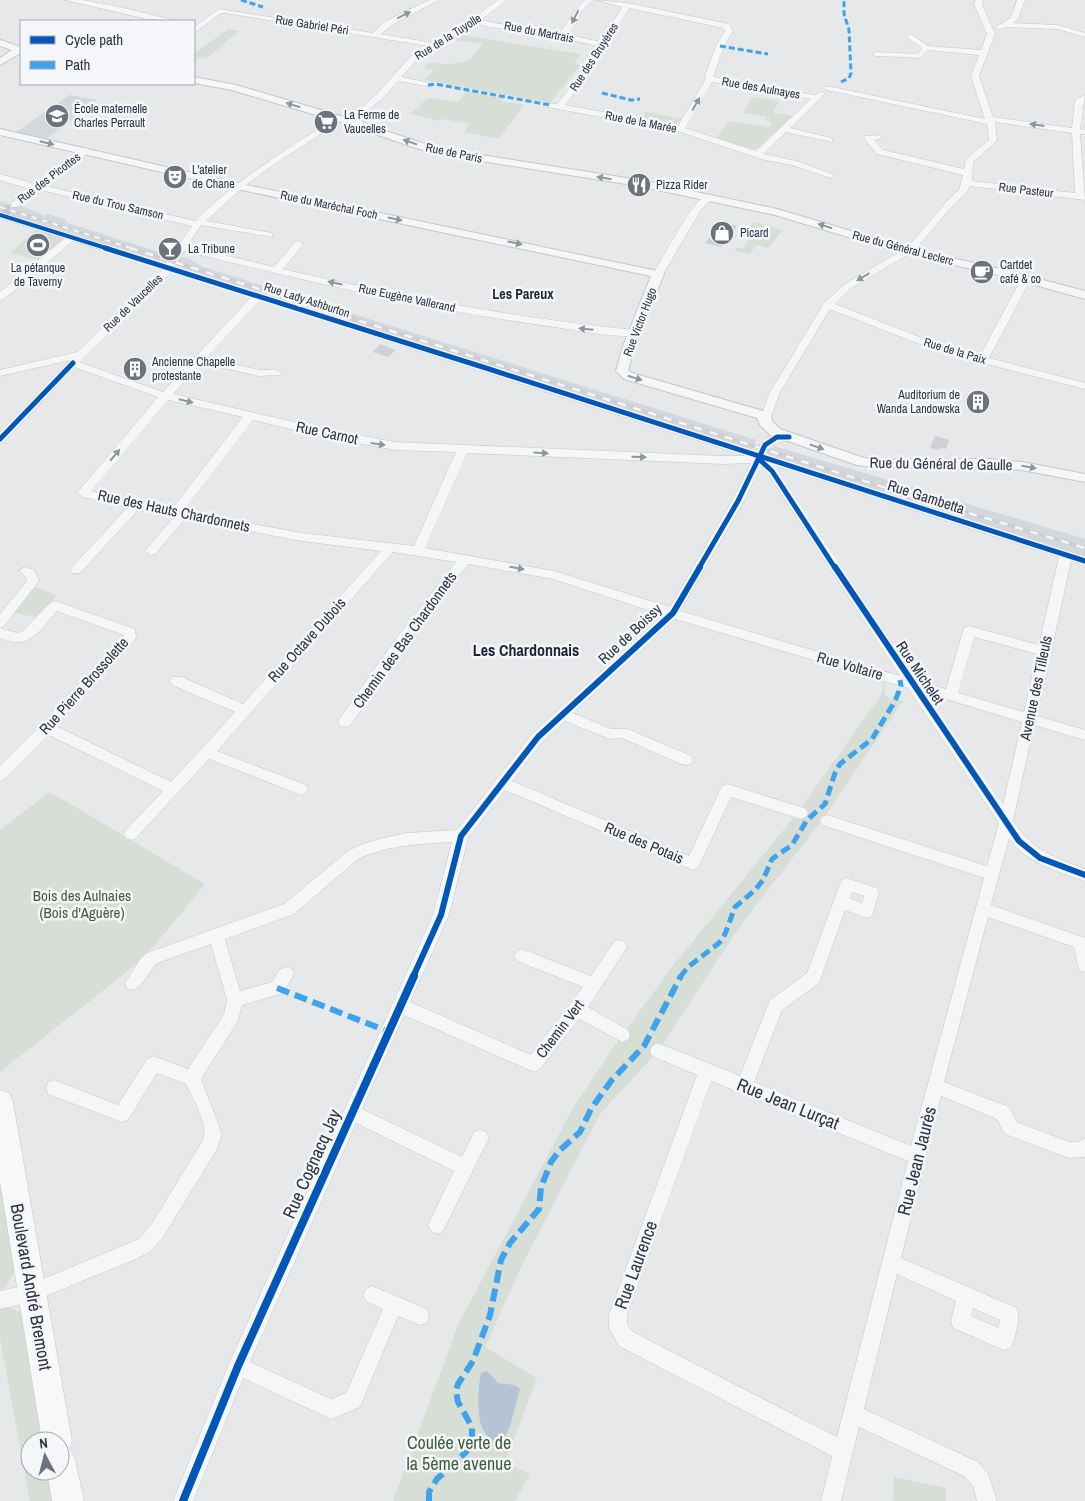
<svg xmlns="http://www.w3.org/2000/svg" width="1085" height="1501" font-family="'Archivo Narrow',sans-serif">
	<rect width="100%" height="100%" fill="#e6e8ea"/>
	<path fill="#d4d7dd" d="M69 95 97 100 46 139 16 132Z
		M0 201 16 206 19 205 45 216 48 214 67 220 65 222 171 256 165 263 52 227 49 229 38 225 40 223 12 216 13 215 0 211Z
		M180 257 188 258 203 267 756 440 751 450 175 266Z
		M774 446 1085 539V557L767 455Z"/>
	<path fill="#d6ded6" d="M228 29 239 31 206 59 199 57 194 62V54Z
		M461 35 581 54 574 63 580 65 550 103 425 80 434 70 423 68 428 63 452 64 470 60 483 44 455 40Z
		M466 91 503 98 501 101 524 105 498 139 464 132 469 124 444 119 440 121 410 114 428 98 458 102Z
		M753 97 779 101 773 113 795 116 758 148 753 149 716 139 728 121 770 127 772 122 765 120 767 117 743 113Z
		M646 112 682 119 674 126 641 119Z
		M754 222 783 230 768 248 757 245 749 254 735 251 736 248 742 249 750 237 742 235Z
		M36 230 65 238 38 260 10 253Z
		M31 585 57 596 36 617 9 612Z
		M885 681V695L891 700 903 701 822 820 738 929 658 1051 600 1114 522 1265 485 1347 537 1378 505 1463 530 1474 515 1501H393L458 1325 573 1108 622 1035 676 962 798 812 881 695Z
		M50 792 205 884 155 945 134 966 0 1072V830Z
		M0 1149 16 1268 5 1288 0 1290Z
		M6 1306 22 1312 46 1441H30V1471H52L58 1501H30L0 1338V1309Z
		M894 1477 946 1488V1501H893Z"/>
	<path fill="#b4c4d5" d="M487 1371 498 1383 515 1385 520 1389 510 1426 500 1446H494C490 1438 484 1433 481 1425 477 1413 478 1386 481 1373Z"/>
	<path fill="#ced0d3" d="M721 222 737 226 721 247 705 243Z
		M380 344 396 350 388 357 373 352Z
		M974 395 986 399 981 410 969 407Z
		M935 436 949 440 946 449 940 447 939 450 930 448Z"/>
	<g fill="none" stroke-linecap="round" stroke-linejoin="round">
		<path stroke="#c1c4c9" stroke-width="8" stroke-dasharray="8 4.5" stroke-linecap="butt" d="M4 213 14 205"/>
		<g stroke="#c4c6c8" stroke-width="1">
			<path id="minor" d="M65 0H82L115 6 178 21 147 19Z
				M429 0H439L392 25 381 34 434 43 472 19 498 0H507L481 20 530 30 559 33C569 22 575 10 585 0H593L581 12 576 24 566 34 601 42 622 7 597 0 627 3 729 24 733 31 724 46 713 77 815 95 821 92 825 94 790 128 832 138V142L786 132 763 154 797 161 834 175 830 178 792 165 765 160 677 131 547 107V103L557 104 585 69 598 46C558 37 517 32 476 24L417 60 401 77 431 83V87L398 81 383 98 353 123 349 120 350 118 377 94 411 56 428 46 225 13H221L194 33V27L219 9 373 33 386 21ZM629 8 723 28 725 31 716 46 705 76 706 79 678 126 565 105 592 70ZM712 82 811 99 756 151 685 128Z
				M975 0H983L982 4 995 34 979 76 993 117 1072 128 1075 100 1085 95 1080 129 1085 130V134H1080L1085 200 970 186 966 193 953 205 914 251 851 288 835 304 922 338 980 356 1021 279 1023 277H1029L1031 279 989 358 1085 383V389L979 362 914 342 830 309 779 394 771 417 766 420 762 419 761 417 769 394 824 303 845 284 908 247 947 201 959 190 963 175 877 154 864 138 865 136 881 135V139L874 140 883 150 964 169 966 159 989 140 987 124 827 90 823 88 827 86 985 119 971 76 979 55 928 50 920 58 876 56 872 54 876 52 918 54 922 48 908 38 907 36 911 34 928 46 981 50 987 34 974 4ZM995 122 1072 133 1075 193 972 181 973 162 997 141Z
				M1017 0H1025L1018 19 1013 23 1058 25 1085 33V37L1057 29 1006 27 997 30V26L1011 18Z
				M337 117 344 119 270 167 242 188 206 221 272 233V237L201 225 187 246 274 267 295 242 298 241 303 244 283 269C399 296 515 318 634 330L639 333 638 335C623 339 572 330 555 327 429 310 307 281 184 251L174 267 756 451C763 437 777 431 793 434L795 437 793 440C780 442 772 441 766 454L1085 557V565L1071 561 1037 716 1085 730V740L1034 725 1013 821C1034 852 1052 856 1085 869V881C1058 872 1026 863 1009 838L991 905 1085 938V972L1079 970 1074 947 988 917 944 1082 1009 1107 1017 1122 1069 1142H1078L1085 1138V1157L1069 1158 1005 1134 997 1119 941 1096 901 1258 1017 1308C1021 1320 1015 1336 1011 1348L1004 1350 953 1328 951 1321 956 1301 897 1274 864 1409 978 1462 988 1474 997 1501H977L973 1486 964 1476 859 1427 841 1501H821L832 1456 619 1346 609 1328V1315L697 1075 652 1056 650 1051 652 1046 658 1043 740 1076 770 1000 807 973 840 884 842 880 847 878 877 888 879 893 872 916 867 918 845 910 819 983 782 1010 754 1082 911 1146 984 878 822 825 820 821 822 817 827 815 987 866 999 823 908 688 675 619 573 713 611 729H628L691 756 693 760 691 764 686 765 681 764 622 738 610 739 565 721 543 741 512 781 689 856 722 786 727 784 801 807 806 809 808 813 806 817 801 819 731 797 698 868 693 870 505 790 468 838 449 915 410 1002 531 1055 583 987 517 961 514 956 517 951 522 949 591 976 614 942 619 940 624 942 627 947 624 952 588 1007 628 1030 630 1035 628 1040 622 1042 579 1019 540 1069 534 1072 404 1015 362 1109 462 1157 474 1132 480 1130 486 1132 489 1138 486 1144 443 1231 437 1234 431 1231 428 1225 454 1171 356 1123 250 1362 331 1399 346 1393 383 1309 366 1301 363 1295 366 1289 372 1286 427 1309 429 1316 427 1323 420 1325 398 1316 360 1407 331 1419 243 1378 193 1501H173L231 1359 433 915 452 842C420 844 388 845 358 859L294 914 225 939 240 991 272 982 280 969 286 967 292 969 294 974 283 993 242 1005 238 1021 201 1079 222 1134 216 1151 163 1237 151 1251 136 1259 31 1302 0 1309V1291L31 1284 139 1239 151 1225 203 1140C209 1124 193 1099 186 1084L157 1073 128 1120 122 1122 48 1094 46 1088 48 1082 54 1080 118 1105 147 1059 153 1056 188 1069 224 1014 227 1000 211 944 157 963C148 971 144 986 133 990L127 988 125 983 141 958 147 953 284 904 348 851 360 845 379 839 406 833 457 830 533 733 663 615 553 579 468 564 405 646 350 726 345 727 340 726 338 722 340 718 395 640 456 562 393 552 217 751 306 785 308 789 306 793 301 795 296 793 209 759 136 838 131 840 126 838 124 834 126 830 163 791 49 735 5 779 0 781V766L39 727 124 635 57 611C47 622 33 644 16 642 11 642 5 639 0 638V628L17 633 23 631 51 602 55 601 135 629 136 637 135 640 56 726 171 782 235 712 172 685 170 681 172 677H182L243 704 381 551 302 541 185 519 155 554 151 555 145 551 173 518 139 509 80 573H72L70 570 72 567 128 507 83 497 77 493 158 397 74 367 4 442 0 443V432L70 360 0 376V370L77 352 163 269 73 241 4 299 0 300V292L65 238 0 218V212L166 264 192 226 41 190 17 207H11V203L30 189 0 180V174L35 184 85 148 88 149V153L45 186 195 221C237 179 287 149 337 117ZM171 272 251 297 163 392 79 362ZM260 300 746 456H723L395 442 320 428 173 394 201 363 259 376 280 375 281 373 276 370H259L206 358ZM168 400 243 417 172 509 91 491ZM253 420 320 436 395 450 456 452 414 546 302 533 183 511ZM467 453 723 464 751 463 732 501 670 607 554 571 425 548ZM774 465 1059 557 1039 645 969 626 964 628 963 631 946 689 917 681ZM761 466 765 469 900 676 680 611 744 501ZM974 637 1037 654 1024 712 958 693ZM926 693 1022 722 1003 805ZM852 892 864 896 862 903 849 898ZM711 1081 908 1161 837 1437 633 1332 627 1325V1315ZM973 1308 1000 1320 998 1328 971 1316Z
				M708 194 713 197 701 210 663 274 661 276H655L653 274C663 258 693 199 708 194Z
				M25 567 34 570 39 581 4 626 0 628V614L27 581 25 576 19 571Z"/>
		</g>
		<g stroke="#c4c6c8" stroke-width="2">
			<path id="tertiary" d="M0 40 21 47V53L0 65V58L12 50 0 46Z
				M194 77 236 85 341 116 357 118 368 125 422 143 462 152 639 180 777 209 908 248 1005 270 1085 291V299L1003 276 901 253 775 215 639 186 462 158 419 149 360 129 351 123 336 121 232 90 194 83Z
				M0 129 232 182 662 272 664 274 635 346 628 370 632 373 767 412 771 414 772 421 780 429 864 458 879 460 989 459 1022 462 1085 474V482L1022 470 989 467 879 468 857 465 770 435 760 425 757 418 624 379 616 371 623 346 651 276 232 188 0 135Z"/>
		</g>
		<g stroke="#c2c5c8" stroke-width="1">
			<path id="primary" d="M0 1090 9 1093 13 1102 72 1441 69 1448 75 1459 84 1501H52L47 1471H60V1441H42L0 1182Z"/>
		</g>
		<use href="#minor" fill="#f5f6f7" fill-rule="evenodd"/>
		<use href="#tertiary" fill="#f5f6f7" fill-rule="evenodd"/>
		<use href="#primary" fill="#f8f8f8" fill-rule="evenodd"/>
		<g stroke="#cecfd2" stroke-width="3">
			<path id="rail-far1" d="M0 207 134 249"/>
		</g>
		<g stroke="#cecfd2" stroke-width="4">
			<path id="rail" d="M130 248 902 493 1085 548"/>
		</g>
		<use href="#rail-far1" stroke="#f4f6f9" stroke-width="2" stroke-dasharray="5.5" stroke-linecap="butt"/>
		<use href="#rail" stroke="#f4f6f9" stroke-width="2.5" stroke-dasharray="8" stroke-linecap="butt"/>
		<path stroke="#3ea3ec" stroke-width="3" stroke-dasharray="6 3" stroke-linecap="butt" d="M241 0 263 7
			M720 46 768 54
			M841 82 849 78 851 73 849 30 844 14V0
			M428 85 435 84 550 105
			M602 93 631 100 640 99"/>
		<path stroke="#3ea3ec" stroke-width="5" stroke-dasharray="10 5" stroke-linecap="butt" d="M680 977 688 967 719 943 725 934 735 907 755 890 763 880 772 859 792 845 807 820 825 804 835 773 840 764 872 739 895 701 901 686 900 680"/>
		<path stroke="#3ea3ec" stroke-width="6" stroke-dasharray="13 6" stroke-linecap="butt" d="M277 988 387 1031
			M429 1501V1492L437 1479 466 1452 472 1442V1427L458 1402 456 1391 458 1384 473 1361 490 1315 501 1260 510 1243 539 1209 541 1187 551 1162 559 1151 580 1132 591 1109 611 1081 644 1046 681 976"/>
		<g stroke="#f4f6f9" stroke-width="5.5">
			<path id="cycleway-far3" d="M0 215 109 249"/>
		</g>
		<g stroke="#f4f6f9" stroke-width="8">
			<path id="cycleway-far2" d="M105 248 489 369 1085 561
				M0 439 73 363
				M760 460 772 471 835 568
				M699 568 738 501 765 445 777 437H789"/>
		</g>
		<g stroke="#f4f6f9" stroke-width="9">
			<path id="cycleway-far1" d="M835 567 1019 841 1040 858 1085 875
				M413 977 441 915 461 836 538 737 673 613 700 567"/>
		</g>
		<g stroke="#f4f6f9" stroke-width="11">
			<path id="cycleway" d="M183 1501 238 1366 414 976"/>
		</g>
		<use href="#cycleway-far3" stroke="#0057b8" stroke-width="4"/>
		<use href="#cycleway-far2" stroke="#0057b8" stroke-width="5"/>
		<use href="#cycleway-far1" stroke="#0057b8" stroke-width="6"/>
		<use href="#cycleway" stroke="#0057b8" stroke-width="8"/>
	</g>
	<defs><path id="oneway-solid" d="M-6-.8H1V-3.2L6.5 0L1 3.2V.8H-6Z" transform="scale(1.25)"/></defs>
	<g fill="#90959e">
		<use href="#oneway-solid" transform="translate(404 15) rotate(-26)"/>
		<use href="#oneway-solid" transform="translate(575 17) rotate(117)"/>
		<use href="#oneway-solid" transform="translate(696 104) rotate(-60)"/>
		<use href="#oneway-solid" transform="translate(293 105) rotate(-163)"/>
		<use href="#oneway-solid" transform="translate(1037 125) rotate(-172)"/>
		<use href="#oneway-solid" transform="translate(410 142) rotate(-161)"/>
		<use href="#oneway-solid" transform="translate(47 143) rotate(13)"/>
		<use href="#oneway-solid" transform="translate(604 178) rotate(-171)"/>
		<use href="#oneway-solid" transform="translate(395 219) rotate(12)"/>
		<use href="#oneway-solid" transform="translate(825 226) rotate(-163)"/>
		<use href="#oneway-solid" transform="translate(515 243) rotate(12)"/>
		<use href="#oneway-solid" transform="translate(863 277) rotate(149)"/>
		<use href="#oneway-solid" transform="translate(335 283) rotate(-168)"/>
		<use href="#oneway-solid" transform="translate(586 329) rotate(-175)"/>
		<use href="#oneway-solid" transform="translate(635 378) rotate(17)"/>
		<use href="#oneway-solid" transform="translate(186 401) rotate(13)"/>
		<use href="#oneway-solid" transform="translate(378 444) rotate(8)"/>
		<use href="#oneway-solid" transform="translate(817 447) rotate(19)"/>
		<use href="#oneway-solid" transform="translate(541 453) rotate(3)"/>
		<use href="#oneway-solid" transform="translate(115 455) rotate(-50)"/>
		<use href="#oneway-solid" transform="translate(639 457) rotate(2)"/>
		<use href="#oneway-solid" transform="translate(1029 467) rotate(10)"/>
		<use href="#oneway-solid" transform="translate(517 568) rotate(10)"/>
	</g>
	<defs>
		<g id="school-disc" transform="scale(1.25)"><circle r="9.5" fill="#6c737f" stroke="#f4f6f9"/><path d="M0-5L7-2L0 1L-7-2ZM-4 1L0 2.5L4 1V4Q0 6-4 4Z" fill="#fff"/></g>
		<g id="supermarket-disc" transform="scale(1.25)"><circle r="9.5" fill="#6c737f" stroke="#f4f6f9"/><path d="M-6-5.5h2.5l.6 2H6L4.5 2H-2.5L-4.4-4H-6ZM-1.5 3.2a1.3 1.3 0 1 0 .1 0ZM3 3.2a1.3 1.3 0 1 0 .1 0Z" fill="#fff"/></g>
		<g id="theatre-disc" transform="scale(1.25)"><circle r="9.5" fill="#6c737f" stroke="#f4f6f9"/><path d="M-5-5.5Q0-4 5-5.5V0Q5 5 0 6Q-5 5-5 0ZM-3.3-2.5H-1v1.5H-3.3ZM1-2.5H3.3v1.5H1ZM-2.8 1Q0 5.5 2.8 1Z" fill="#fff"/></g>
		<g id="restaurant-disc" transform="scale(1.25)"><circle r="9.5" fill="#6c737f" stroke="#f4f6f9"/><path d="M-5-6h1v4h1v-4h1v4h1v-4h1v5L-1.5 .5V6h-2V.5L-5-1ZM5-6V6H3V1.5H1.5Q1.5-4 5-6Z" fill="#fff"/></g>
		<g id="shop-disc" transform="scale(1.25)"><circle r="9.5" fill="#6c737f" stroke="#f4f6f9"/><path d="M-5-2.5h2.3a2.7 3.5 0 0 1 5.4 0H5L5.5 6h-11ZM-1.5-2.5h3a1.5 2.3 0 0 0-3 0Z" fill="#fff"/></g>
		<g id="stadium-disc" transform="scale(1.25)"><circle r="9.5" fill="#6c737f" stroke="#f4f6f9"/><path d="M0-5a6.5 5 0 1 0 0 10a6.5 5 0 1 0 0-10ZM-3.5-1.8h7v3.6h-7Z" fill="#fff"/></g>
		<g id="bar-disc" transform="scale(1.25)"><circle r="9.5" fill="#6c737f" stroke="#f4f6f9"/><path d="M-6-5H6L.8 .8V4.5H3.5V6h-7V4.5H-.8V.8Z" fill="#fff"/></g>
		<g id="cafe-disc" transform="scale(1.25)"><circle r="9.5" fill="#6c737f" stroke="#f4f6f9"/><path d="M-5.5-4.5H6V0H3Q3 3.5 0 3.5H-2.5Q-5.5 3.5-5.5 0ZM3-3.2v2h1.7v-2ZM-6 4.5H4V6H-6Z" fill="#fff"/></g>
		<g id="building-disc" transform="scale(1.25)"><circle r="9.5" fill="#6c737f" stroke="#f4f6f9"/><path d="M-4-6H4V6H1V3H-1V6H-4ZM-2.5-4.3h1.7v1.8h-1.7ZM.8-4.3h1.7v1.8H.8ZM-2.5-1h1.7V.8h-1.7ZM.8-1h1.7V.8H.8Z" fill="#fff"/></g>
	</defs>
	<g fill-rule="evenodd">
		<use href="#school-disc" x="57" y="116"/>
		<use href="#supermarket-disc" x="326" y="122"/>
		<use href="#theatre-disc" x="175" y="177"/>
		<use href="#restaurant-disc" x="639" y="185"/>
		<use href="#shop-disc" x="722" y="233"/>
		<use href="#stadium-disc" x="38" y="245"/>
		<use href="#bar-disc" x="170" y="249"/>
		<use href="#cafe-disc" x="982" y="272"/>
		<use href="#building-disc" x="135" y="369"/>
		<use href="#building-disc" x="978" y="402"/>
	</g>
	<g text-anchor="middle" stroke-width="5" stroke-linejoin="round" paint-order="stroke">
		<g font-size="12" fill="#2b3445" stroke="#f4f6f9">
			<text transform="translate(312 25) rotate(9)" y="4">Rue Gabriel Péri</text>
			<text transform="translate(539 32) rotate(11)" y="4">Rue du Martrais</text>
			<text transform="translate(448 37) rotate(-32)" y="4">Rue de la Tuyolle</text>
			<text transform="translate(594 57) rotate(-57)" y="4">Rue des Bruyères</text>
			<text transform="translate(761 88) rotate(10)" y="4">Rue des Aulnayes</text>
			<text transform="translate(641 122) rotate(11)" y="4">Rue de la Marée</text>
			<text transform="translate(454 153) rotate(12)" y="4">Rue de Paris</text>
			<text transform="translate(49 178) rotate(-37)" y="4">Rue des Picottes</text>
			<text transform="translate(1026 190) rotate(7)" y="4">Rue Pasteur</text>
			<text transform="translate(118 205) rotate(13)" y="4">Rue du Trou Samson</text>
			<text transform="translate(329 205) rotate(12)" y="4">Rue du Maréchal Foch</text>
			<text transform="translate(903 248) rotate(15)" y="4">Rue du Général Leclerc</text>
			<text transform="translate(407 298) rotate(12)" y="4">Rue Eugène Vallerand</text>
			<text transform="translate(307 300) rotate(18)" y="4">Rue Lady Ashburton</text>
			<text transform="translate(133 303) rotate(-44)" y="4">Rue de Vaucelles</text>
			<text transform="translate(640 322) rotate(-69)" y="4">Rue Victor Hugo</text>
			<text transform="translate(955 351) rotate(17)" y="4">Rue de la Paix</text>
		</g>
		<g font-size="12" fill="#2b3445" stroke="#f4f6f9" text-anchor="start">
			<text x="74" y="113">École maternelle<tspan x="74" dy="14">Charles Perrault</tspan></text>
			<text x="344" y="119">La Ferme de<tspan x="344" dy="14">Vaucelles</tspan></text>
			<text x="192" y="174">L'atelier<tspan x="192" dy="14">de Chane</tspan></text>
			<text x="656" y="189">Pizza Rider</text>
			<text x="740" y="237">Picard</text>
			<text x="188" y="253">La Tribune</text>
			<text x="1000" y="269">Cartdet<tspan x="1000" dy="14">café &amp; co</tspan></text>
			<text x="38" y="272" text-anchor="middle">La pétanque<tspan x="38" dy="14">de Taverny</tspan></text>
			<text x="152" y="366">Ancienne Chapelle<tspan x="152" dy="14">protestante</tspan></text>
			<text x="960" y="399" text-anchor="end">Auditorium de<tspan x="960" dy="14">Wanda Landowska</tspan></text>
		</g>
		<g font-size="14" font-weight="bold" fill="#1d2536" stroke="#f4f6f9">
			<text x="523" y="299">Les Pareux</text>
		</g>
		<g font-size="15" fill="#2b3445" stroke="#f4f6f9">
			<text transform="translate(327 433) rotate(12)" y="5">Rue Carnot</text>
			<text transform="translate(941 464) rotate(1)" y="5">Rue du Général de Gaulle</text>
			<text transform="translate(926 497) rotate(18)" y="5">Rue Gambetta</text>
			<text transform="translate(174 511) rotate(12)" y="5">Rue des Hauts Chardonnets</text>
			<text transform="translate(630 634) rotate(-43)" y="5">Rue de Boissy</text>
			<text transform="translate(307 640) rotate(-48)" y="5">Rue Octave Dubois</text>
			<text transform="translate(405 640) rotate(-54)" y="5">Chemin des Bas Chardonnets</text>
			<text transform="translate(850 666) rotate(16)" y="5">Rue Voltaire</text>
			<text transform="translate(920 673) rotate(56)" y="5">Rue Michelet</text>
			<text transform="translate(84 686) rotate(-48)" y="5">Rue Pierre Brossolette</text>
			<text transform="translate(1036 688) rotate(-78)" y="5">Avenue des Tilleuls</text>
			<text transform="translate(644 843) rotate(23)" y="5">Rue des Potais</text>
			<text transform="translate(560 1029) rotate(-53)" y="5">Chemin Vert</text>
		</g>
		<g font-size="15" fill="#3f6138" stroke="#f4f6f9">
			<text x="82" y="901">Bois des Aulnaies<tspan x="82" dy="17">(Bois d'Aguère)</tspan></text>
		</g>
		<g font-size="16" font-weight="bold" fill="#1d2536" stroke="#f4f6f9">
			<text x="526" y="656">Les Chardonnais</text>
		</g>
		<g font-size="18" fill="#2b3445" stroke="#f4f6f9">
			<text transform="translate(788 1104) rotate(22)" y="6">Rue Jean Lurçat</text>
			<text transform="translate(917 1161) rotate(-76)" y="6">Rue Jean Jaurès</text>
			<text transform="translate(312 1164) rotate(-66)" y="6">Rue Cognacq Jay</text>
			<text transform="translate(636 1265) rotate(-70)" y="6">Rue Laurence</text>
			<text transform="translate(31 1287) rotate(80)" y="6">Boulevard André Bremont</text>
		</g>
		<g font-size="18" fill="#3f6138" stroke="#f4f6f9">
			<text x="459" y="1449">Coulée verte de<tspan x="459" dy="21">la 5ème avenue</tspan></text>
		</g>
	</g>
	<rect x="20" y="20" width="175" height="65" fill="#f4f6f9" stroke="#a4a8b1"/>
	<rect x="30" y="36" width="25" height="8" fill="#0057b8" stroke="#a4a8b1"/>
	<text x="65" y="45" font-size="15" fill="#2b3445">Cycle path</text>
	<rect x="30" y="61" width="25" height="8" fill="#3ea3ec" stroke="#a4a8b1"/>
	<text x="65" y="70" font-size="15" fill="#2b3445">Path</text>
	<g transform="translate(45 1456) rotate(353)"><circle r="24" fill="#f4f6f9" stroke="#a4a8b1"/>
	<path d="M0-4L9 19L0 12L-9 19Z" fill="#6c737f"/>
	<text y="-8" font-size="14" font-weight="bold" text-anchor="middle" fill="#2b3445">N</text>
	</g>
</svg>
